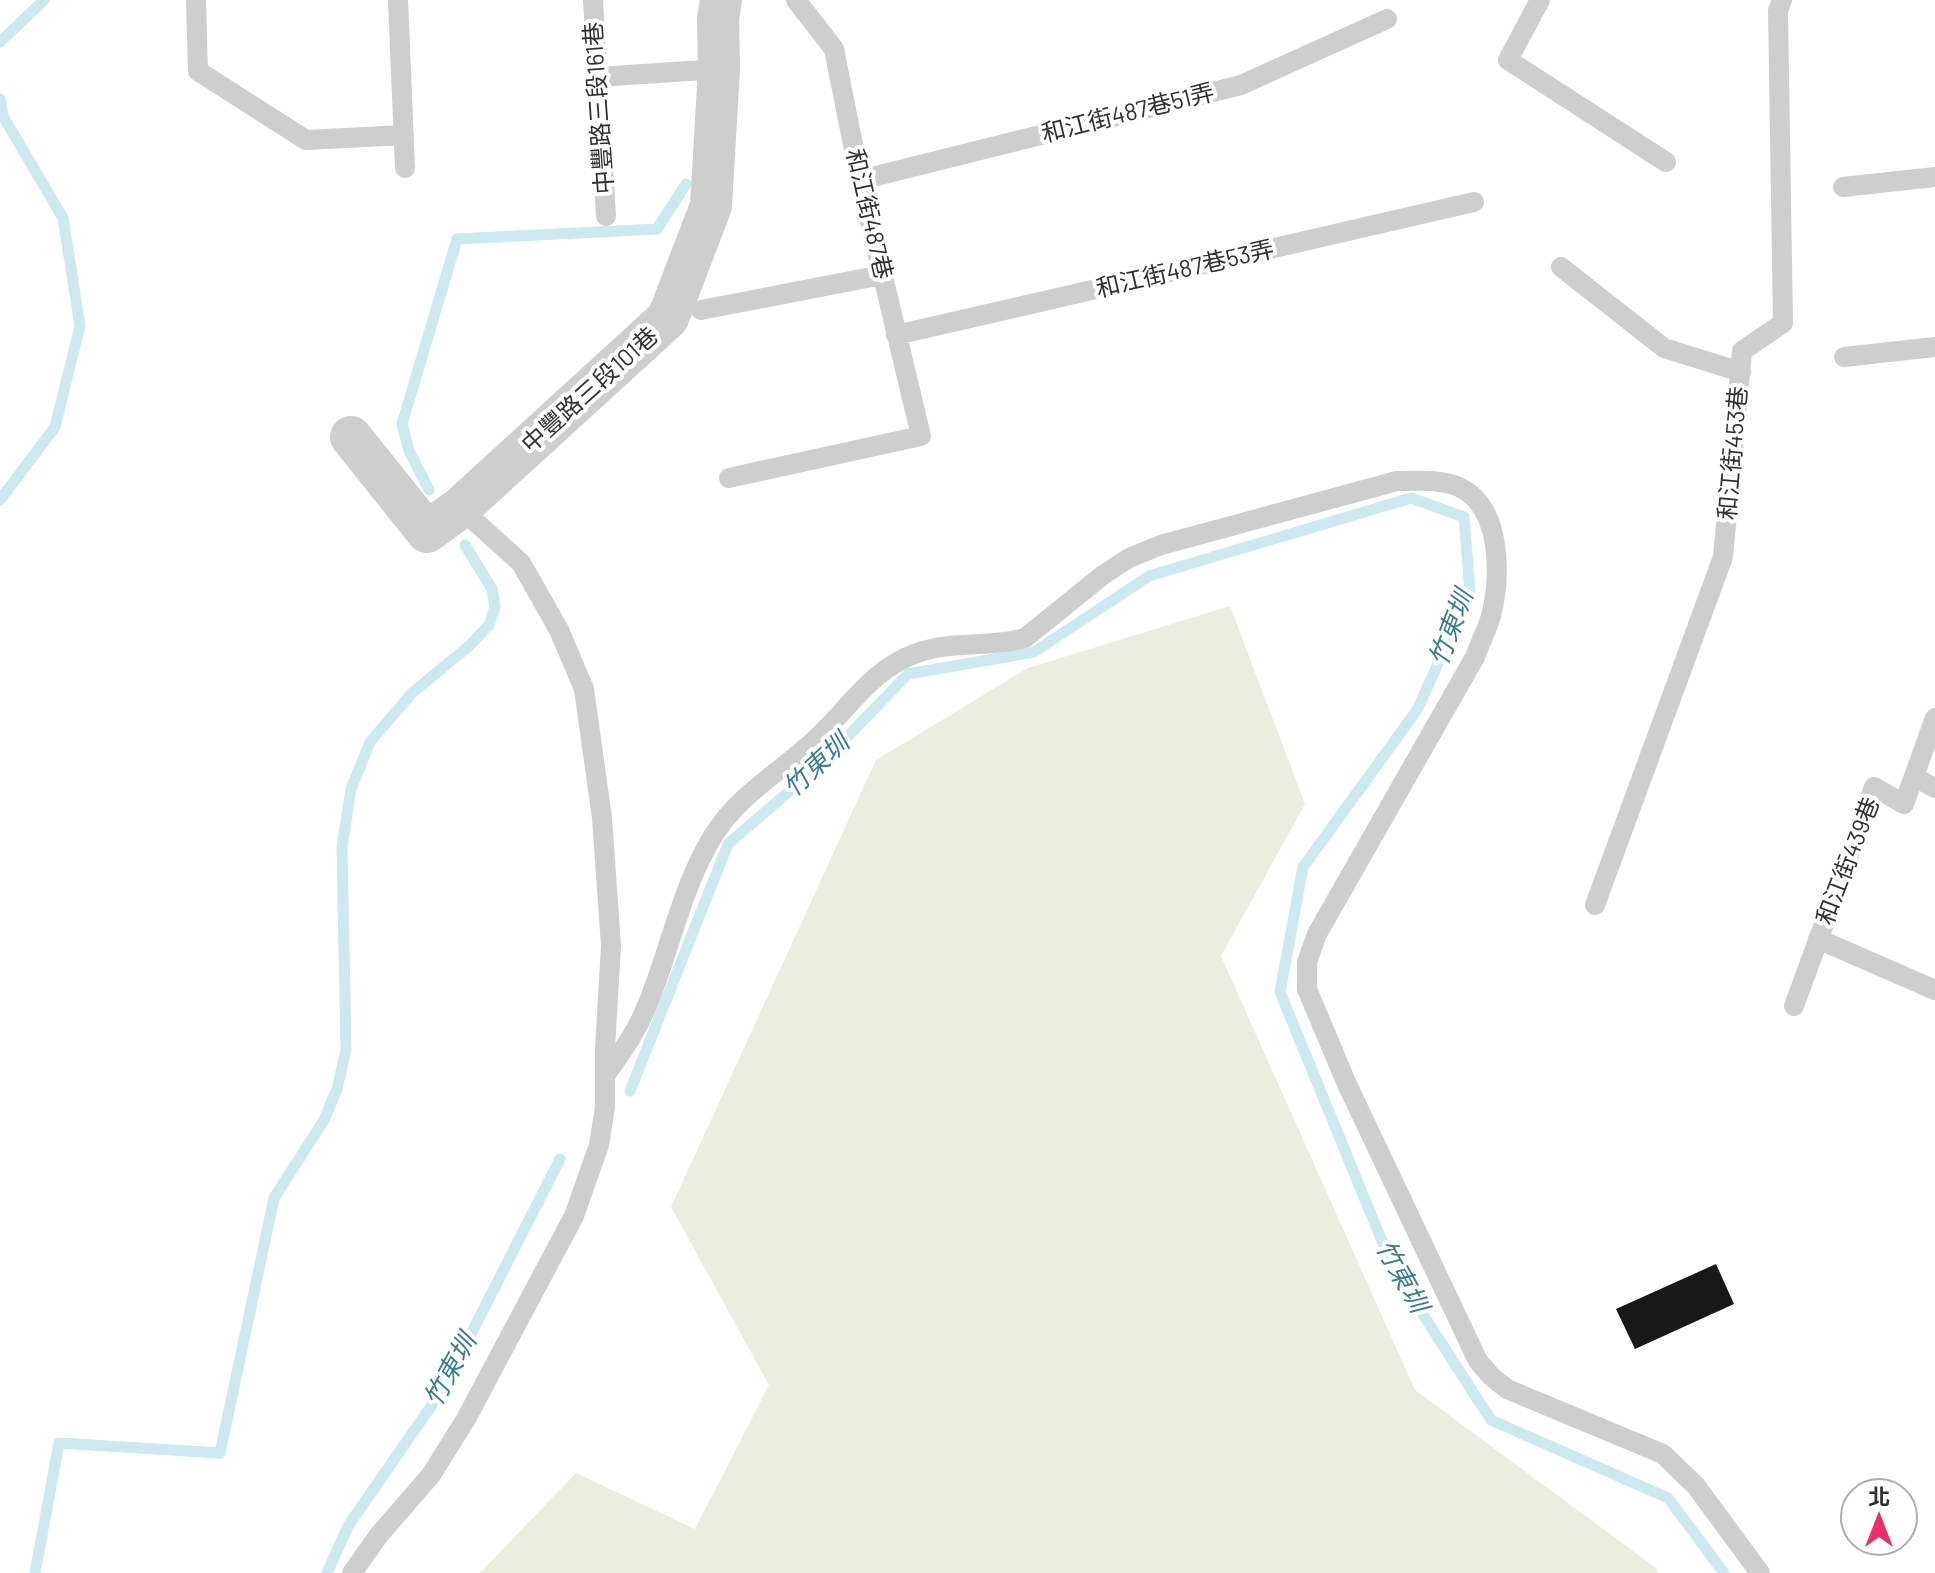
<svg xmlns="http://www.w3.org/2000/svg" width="1935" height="1573" font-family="Barlow,'Noto Sans TC',sans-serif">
	<rect width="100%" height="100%" fill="#fff"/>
	<path fill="#ebeedf" d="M1230 606 1305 804 1221 956 1415 1390 1656 1568 1658 1573H480L576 1473 695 1529 769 1385 671 1207 876 760 1028 668Z"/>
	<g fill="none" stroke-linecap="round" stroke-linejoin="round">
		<path stroke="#cbe9ee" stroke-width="11" d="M0 42 44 0
			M0 99 3 116 63 218 80 326 55 427 0 500
			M429 490 409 451 402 424 457 239 657 229 686 184
			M630 1091 728 844 822 763 908 674 1034 652 1149 576 1411 498 1464 517 1470 593 1417 710 1303 867 1280 992 1393 1268 1491 1420 1668 1498 1724 1573
			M35 1573 59 1443 220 1453 274 1198 324 1120 337 1089 346 1050 342 847 351 789 370 742 412 693 469 646 489 625 495 607 492 589 465 545
			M327 1573 348 1526 443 1389 560 1159"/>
	</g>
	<path fill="#181818" d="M1716 1264 1734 1304 1635 1349 1616 1309Z"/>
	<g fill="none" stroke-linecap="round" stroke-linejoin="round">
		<path stroke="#cecece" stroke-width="20" d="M196 0 198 71 306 140 404 135
			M398 0 405 168
			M593 0 606 216
			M1540 0 1508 60 1666 162
			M597 77 719 69
			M860 180 1241 85 1387 19
			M1843 187 1935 177
			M1561 267 1664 348 1741 372
			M701 310 882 275
			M896 335 1474 202
			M1844 357 1935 347
			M729 478 921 436 860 180 834 49 796 0
			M1914 777 1935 788
			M1595 905 1723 557 1742 351 1783 323 1778 11 1782 0
			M1818 939 1935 990
			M1794 1006 1874 787 1904 804 1935 718
			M605 1076C620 1054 636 1033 646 1008 670 952 681 886 715 833 741 792 787 768 821 734 852 704 874 668 917 653 952 640 990 648 1025 638L1103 575 1129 558 1161 545 1397 481C1417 481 1440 479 1459 487 1502 507 1501 576 1491 616 1487 630 1480 643 1475 657L1317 934 1307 962V989L1346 1082 1478 1361 1491 1376 1507 1389 1663 1454 1696 1486 1760 1573
			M352 1573 379 1535 431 1475 466 1419 574 1216 599 1145 605 1107V1049L611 946 602 818 584 689 559 630 521 563 460 508"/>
		<path stroke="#cecece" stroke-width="42" d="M351 437 427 532 460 508 668 318 711 206 719 69 718 19 721 0"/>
	</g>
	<g text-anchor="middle" stroke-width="8" stroke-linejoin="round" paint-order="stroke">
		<g font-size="24" fill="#313131" stroke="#fff">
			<text transform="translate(599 108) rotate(-94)" y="8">中豐路三段161巷</text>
			<text transform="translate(1128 113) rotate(-14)" y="8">和江街487巷51弄</text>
			<text transform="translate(869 214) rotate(77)" y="8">和江街487巷</text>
			<text transform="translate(1185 269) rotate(-13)" y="8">和江街487巷53弄</text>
			<text transform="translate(590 390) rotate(-42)" y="8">中豐路三段101巷</text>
			<text transform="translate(1733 453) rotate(-85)" y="8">和江街453巷</text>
			<text transform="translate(1848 861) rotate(-69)" y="8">和江街439巷</text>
		</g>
		<g font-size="26" font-style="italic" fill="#377e8a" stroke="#fff">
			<text transform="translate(1451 628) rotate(-69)" y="9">竹東圳</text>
			<text transform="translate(816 765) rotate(-43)" y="9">竹東圳</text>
			<text transform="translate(1402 1276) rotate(61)" y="9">竹東圳</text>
			<text transform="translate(450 1370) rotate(-61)" y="9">竹東圳</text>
		</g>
	</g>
	<g transform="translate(1879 1517)"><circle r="38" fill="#ffffff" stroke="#adadad" stroke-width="2"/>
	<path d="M0-6L14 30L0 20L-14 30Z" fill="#ec2f6b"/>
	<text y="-12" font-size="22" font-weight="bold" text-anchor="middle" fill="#313131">北</text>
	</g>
</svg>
